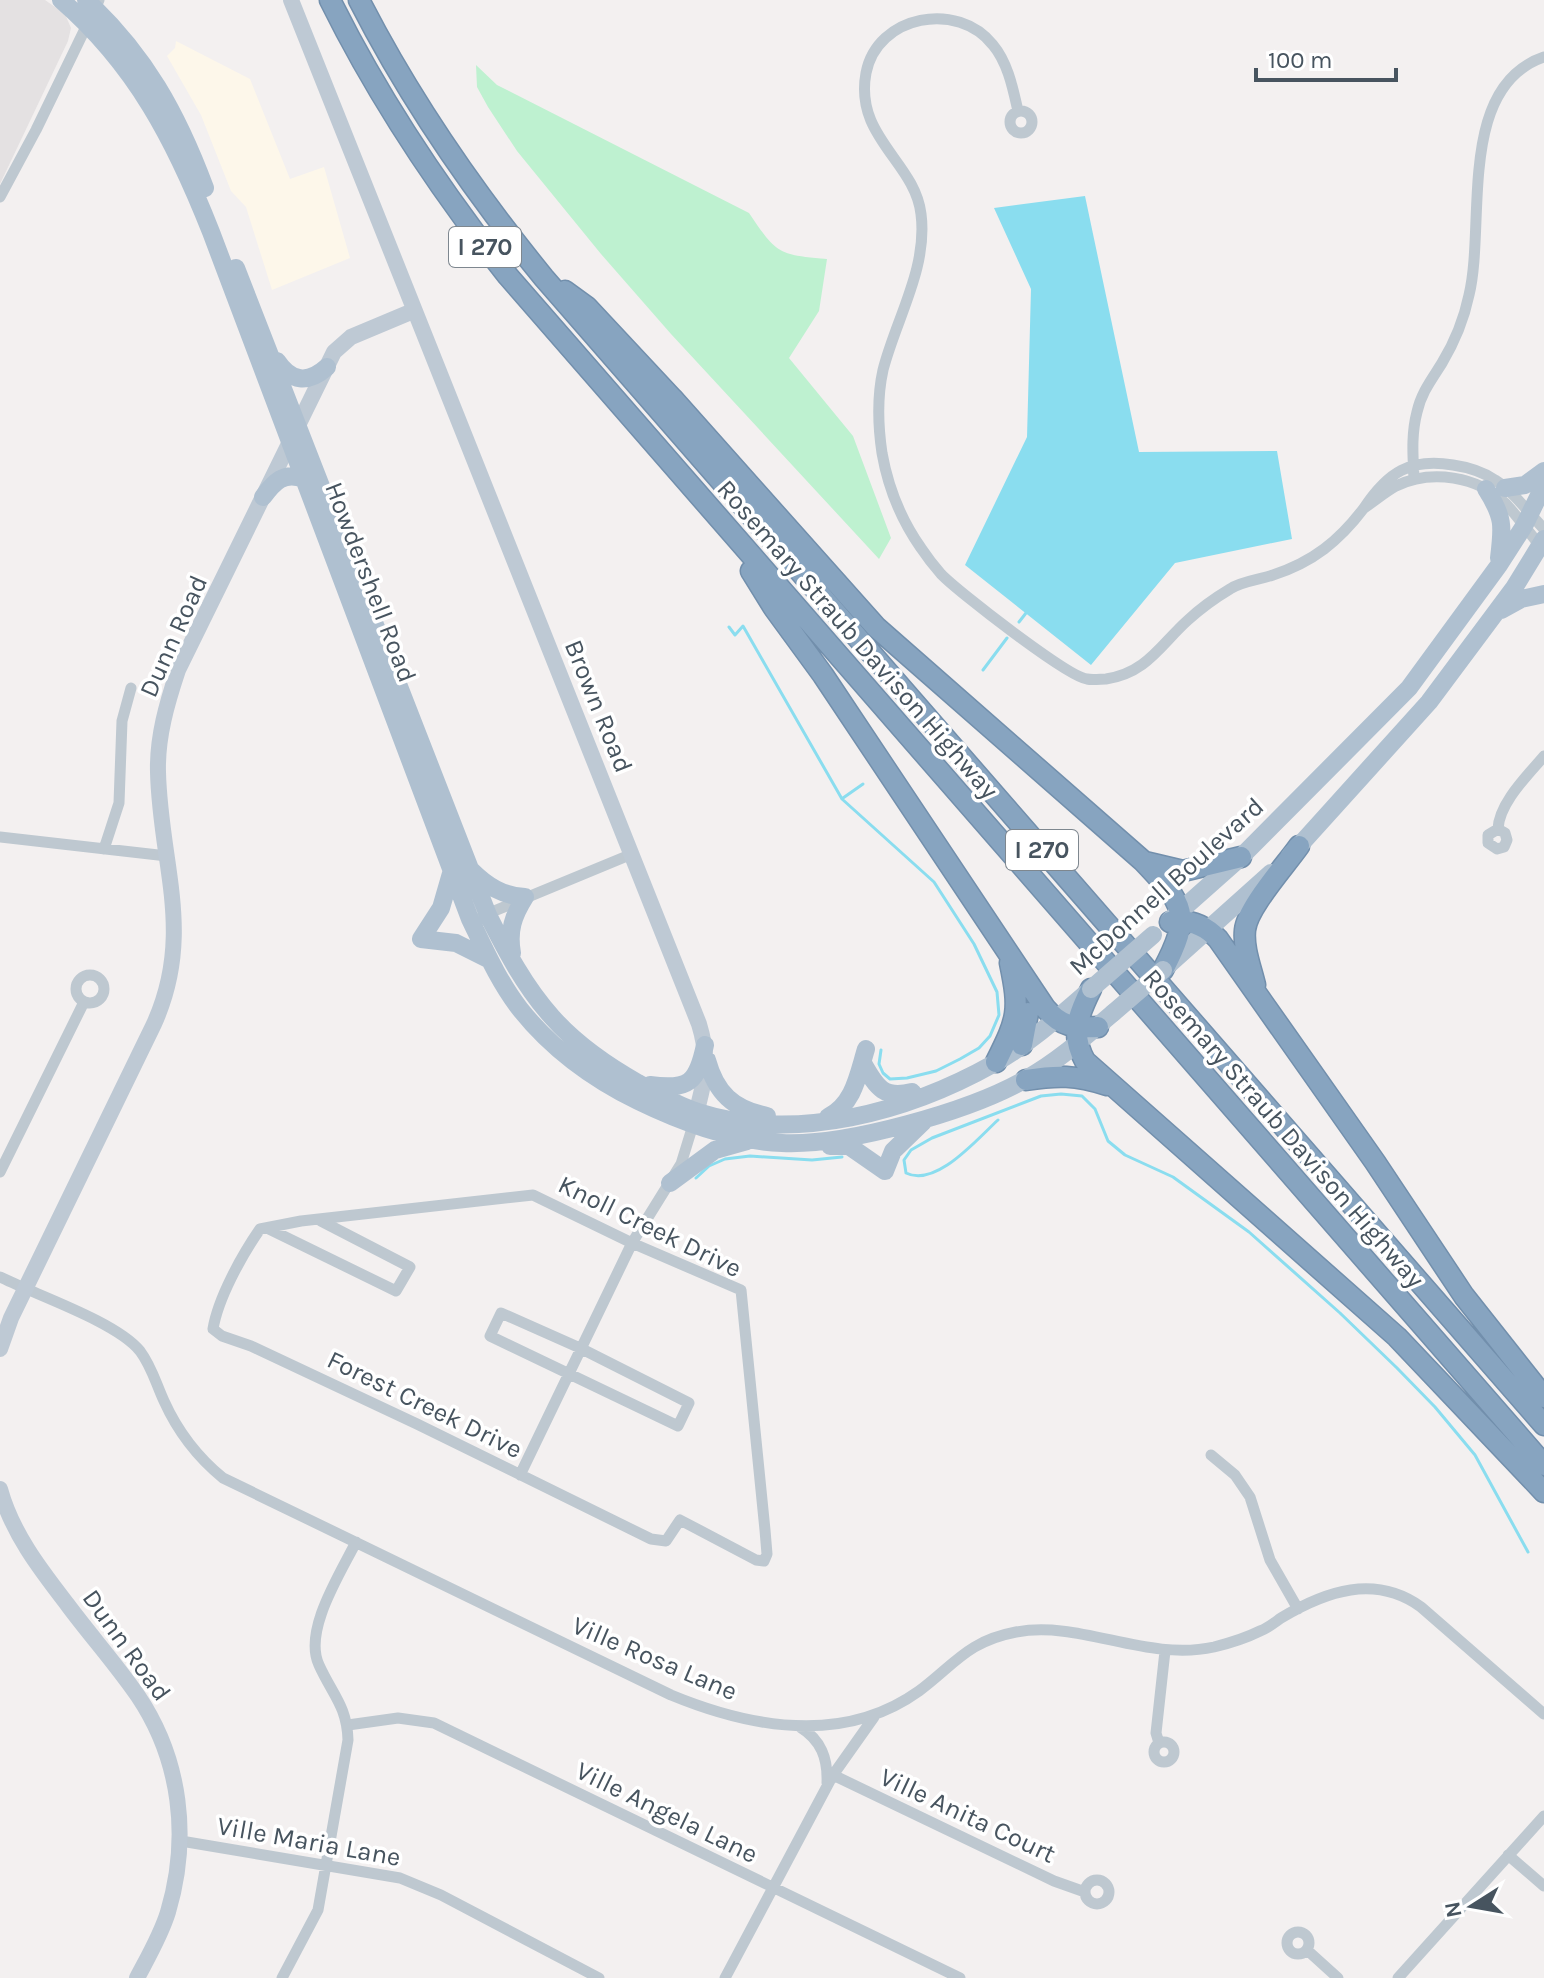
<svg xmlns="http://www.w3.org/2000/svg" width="1544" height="1978" font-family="Karla,sans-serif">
	<rect width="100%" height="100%" fill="#f3f0f0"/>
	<path fill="#fdf7ea" d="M176 41 250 79 290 179 324 167 350 258 272 290 246 207 231 191 201 115 167 56 175 48Z"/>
	<path fill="#e4e1e2" d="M0 0H45L65 14 71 28 68 41 0 184Z"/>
	<path fill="#bef1d0" d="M476 65 497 85 749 213C776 253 778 255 827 259L819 311 789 358 853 436 891 538 879 559 671 334 601 254 517 151 488 107 477 87Z"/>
	<path fill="#8addef" d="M1085 196 1139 452 1277 451 1292 539 1175 563 1091 665 965 565 1027 437 1031 289 994 208Z"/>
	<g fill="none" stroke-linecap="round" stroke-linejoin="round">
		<path stroke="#8addef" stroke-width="3" d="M1019 622 1026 613
			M729 627 735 635 743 626 842 799 934 882 974 944 997 992 999 1015 990 1036 979 1048 960 1059 936 1071 907 1078 890 1079 883 1073 879 1064 881 1050
			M983 670 1007 638
			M843 798 863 784
			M998 1120C977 1139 936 1188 906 1173L904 1160 911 1150 932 1138 1041 1096 1061 1094 1082 1096 1095 1109 1108 1141 1125 1155 1173 1177 1249 1232 1340 1313 1397 1368 1435 1407 1475 1455 1528 1552
			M696 1178 709 1166 725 1159 750 1156 812 1160 842 1157"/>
		<g stroke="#728fac" stroke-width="23">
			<path id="highway" d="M330 0C379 99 440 190 508 276L1544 1465
				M359 0C410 100 473 191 544 278L1544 1425
				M565 291 587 307 672 398 876 627 1143 861C1185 905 1192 915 1163 970
				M751 571 774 608 823 675 1045 1008C1061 1027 1075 1028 1098 1027
				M1145 862 1183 871 1241 857
				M1170 922C1189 919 1205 925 1218 939L1375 1162 1464 1296 1544 1397
				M1255 985C1251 968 1243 948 1245 930 1247 908 1285 866 1299 846
				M1091 989C1078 1015 1070 1034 1085 1061L1397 1337 1544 1492
				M1022 1045 1028 1013
				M996 1062C1018 1018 1020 1011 1010 963
				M1026 1080C1058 1075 1075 1075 1107 1085"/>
		</g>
		<path stroke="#bec8d0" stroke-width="11" d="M1010 122a11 11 0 1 1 22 0a11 11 0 1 1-22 0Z
			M1018 111C1013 89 1008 63 993 45 958 0 877 15 866 73 854 137 915 162 921 214 928 268 896 319 883 370 877 397 878 426 882 453 888 487 902 521 921 548 927 557 934 566 941 574 957 591 1068 677 1087 679 1092 680 1101 679 1106 679 1147 673 1161 644 1188 620 1201 608 1215 598 1230 589 1242 581 1259 580 1273 575 1313 562 1339 541 1364 508
			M0 197 36 130 99 0
			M1414 479C1413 456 1411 435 1417 412 1421 393 1432 379 1442 363 1454 343 1464 319 1469 295 1486 225 1456 87 1544 57
			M1542 548C1530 534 1519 518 1506 504 1478 476 1431 469 1396 486 1385 492 1375 501 1364 508 1388 472 1410 458 1453 465 1467 467 1483 472 1495 480 1514 492 1528 512 1544 529
			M1498 829 1505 833 1507 840 1504 847 1497 849 1488 843V835L1498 829C1499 803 1528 775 1544 756
			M0 837 167 856
			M104 849 119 803 122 721 131 688
			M482 916 632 854
			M76 989a14 14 0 1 1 28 0a14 14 0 1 1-28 0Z
			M0 1172 84 1002
			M533 1195 632 1243 741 1290 765 1530 767 1554 764 1561 756 1560 680 1520 666 1541 651 1539 417 1424 251 1346 222 1336 213 1329C218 1298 242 1255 260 1229L301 1221Z
			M267 1228 396 1291 410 1267 321 1221
			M0 1277C36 1295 117 1322 140 1351 152 1367 156 1384 164 1401 178 1432 196 1456 223 1478L671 1695C751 1728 844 1745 919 1691 955 1664 968 1641 1016 1632 1081 1620 1146 1662 1214 1647 1230 1643 1246 1638 1260 1631 1268 1628 1274 1623 1281 1618 1326 1591 1375 1574 1421 1607L1544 1714
			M501 1313 580 1348 689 1403 678 1426 490 1336Z
			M1211 1455 1235 1475 1250 1497 1270 1560 1298 1609
			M520 1475 632 1243 681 1164 693 1125
			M348 1725 398 1718 434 1723 960 1978
			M800 1727C821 1740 828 1758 827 1783
			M1154 1752a10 10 0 1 1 20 0a10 10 0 1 1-20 0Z
			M1159 1743 1156 1733 1165 1651
			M833 1775 1054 1881 1085 1892
			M181 1841 400 1878 441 1895 599 1978
			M1508 1855 1544 1886
			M1085 1892a12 12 0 1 1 24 0a12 12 0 1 1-24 0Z
			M1287 1943a11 11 0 1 1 22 0a11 11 0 1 1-22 0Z
			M1307 1950 1338 1978
			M282 1978 318 1910 348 1740C347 1706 332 1694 319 1665 303 1631 340 1574 356 1542
			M725 1978 833 1775 874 1717
			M1398 1978 1544 1816"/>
		<path stroke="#bec9d4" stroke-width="16" d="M291 0 699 1024C711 1063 704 1084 694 1121
			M0 1349 11 1318 154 1024C195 933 160 864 158 772 157 737 167 703 178 670L334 352 351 337 413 311
			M0 1489C12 1533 40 1569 67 1604 90 1635 116 1664 138 1696 181 1760 190 1838 168 1912 161 1935 148 1957 137 1978"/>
		<path stroke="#afc0d0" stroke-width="18" d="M61 0C136 65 175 141 211 232L470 919C485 950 499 982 520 1009 551 1048 593 1079 638 1101 683 1123 732 1141 782 1143 847 1146 970 1111 1026 1079 1058 1061 1085 1037 1113 1013
			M86 0C145 55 177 113 205 188
			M236 268 488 915C506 951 525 987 552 1017 575 1043 608 1066 638 1083 657 1093 677 1106 698 1112 796 1143 908 1112 995 1063 1030 1043 1061 1015 1091 989
			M277 361C291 382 308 384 327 367
			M1505 488 1525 485 1544 471
			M1486 489C1504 517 1503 526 1499 558
			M263 497C274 482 284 471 304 479
			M1501 610 1521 599 1544 594
			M1290 856 1429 702 1514 588 1544 539
			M471 870C487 886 503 896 525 897 513 916 508 931 512 953
			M1170 920 1241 857 1409 688 1499 565 1524 526 1544 485
			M421 939 441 908 452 870
			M421 939 456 943 490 960
			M1165 968 1271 873
			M707 1060C716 1093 733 1109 767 1116
			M864 1065C877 1088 884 1099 912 1092
			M650 1085C689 1090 697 1083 705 1045
			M828 1117C854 1104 858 1075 866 1049
			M830 1146H849L885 1171 893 1151 923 1122
			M670 1183 715 1150 747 1141"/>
		<use href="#highway" stroke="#87a4c0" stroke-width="20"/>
		<path stroke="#afc0d0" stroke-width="18" d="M1091 989 1153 935
			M1113 1013 1163 970"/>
	</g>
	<g text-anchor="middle" stroke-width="7" stroke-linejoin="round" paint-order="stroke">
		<g fill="#fff" stroke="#7e878f" stroke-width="2">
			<rect x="449" y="227" width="72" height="40" rx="6"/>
			<rect x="1006" y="830" width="72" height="40" rx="6"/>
		</g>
		<g font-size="24" font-weight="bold" fill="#47545f">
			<text x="485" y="255">I 270</text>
			<text x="1042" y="858">I 270</text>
		</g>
		<g font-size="26" fill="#47545f" stroke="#fff">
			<text transform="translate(371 582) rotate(69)" y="9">Howdershell Road</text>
			<text transform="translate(173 636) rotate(-66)" y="9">Dunn Road</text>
			<text transform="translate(858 639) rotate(49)" y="9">Rosemary Straub Davison Highway</text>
			<text transform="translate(599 706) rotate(68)" y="9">Brown Road</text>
			<text transform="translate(1166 886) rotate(-42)" y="9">McDonnell Boulevard</text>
			<text transform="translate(1284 1128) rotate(49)" y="9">Rosemary Straub Davison Highway</text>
			<text transform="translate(650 1226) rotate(26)" y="9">Knoll Creek Drive</text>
			<text transform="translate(425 1404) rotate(26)" y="9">Forest Creek Drive</text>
			<text transform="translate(127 1645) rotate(54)" y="9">Dunn Road</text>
			<text transform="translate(655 1658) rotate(23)" y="9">Ville Rosa Lane</text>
			<text transform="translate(667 1812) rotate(26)" y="9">Ville Angela Lane</text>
			<text transform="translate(968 1815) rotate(25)" y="9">Ville Anita Court</text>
			<text transform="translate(309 1841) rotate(10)" y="9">Ville Maria Lane</text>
		</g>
	</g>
	<g transform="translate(1472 1906) rotate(259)" stroke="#ffffff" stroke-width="6" paint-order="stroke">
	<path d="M0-6L14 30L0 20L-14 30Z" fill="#47545f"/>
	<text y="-12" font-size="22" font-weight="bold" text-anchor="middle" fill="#47545f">N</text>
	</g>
	<path d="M1256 68v12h140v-12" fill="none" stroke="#47545f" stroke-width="4"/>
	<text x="1268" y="68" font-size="24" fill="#47545f" stroke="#ffffff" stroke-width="6" paint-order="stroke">100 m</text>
</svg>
